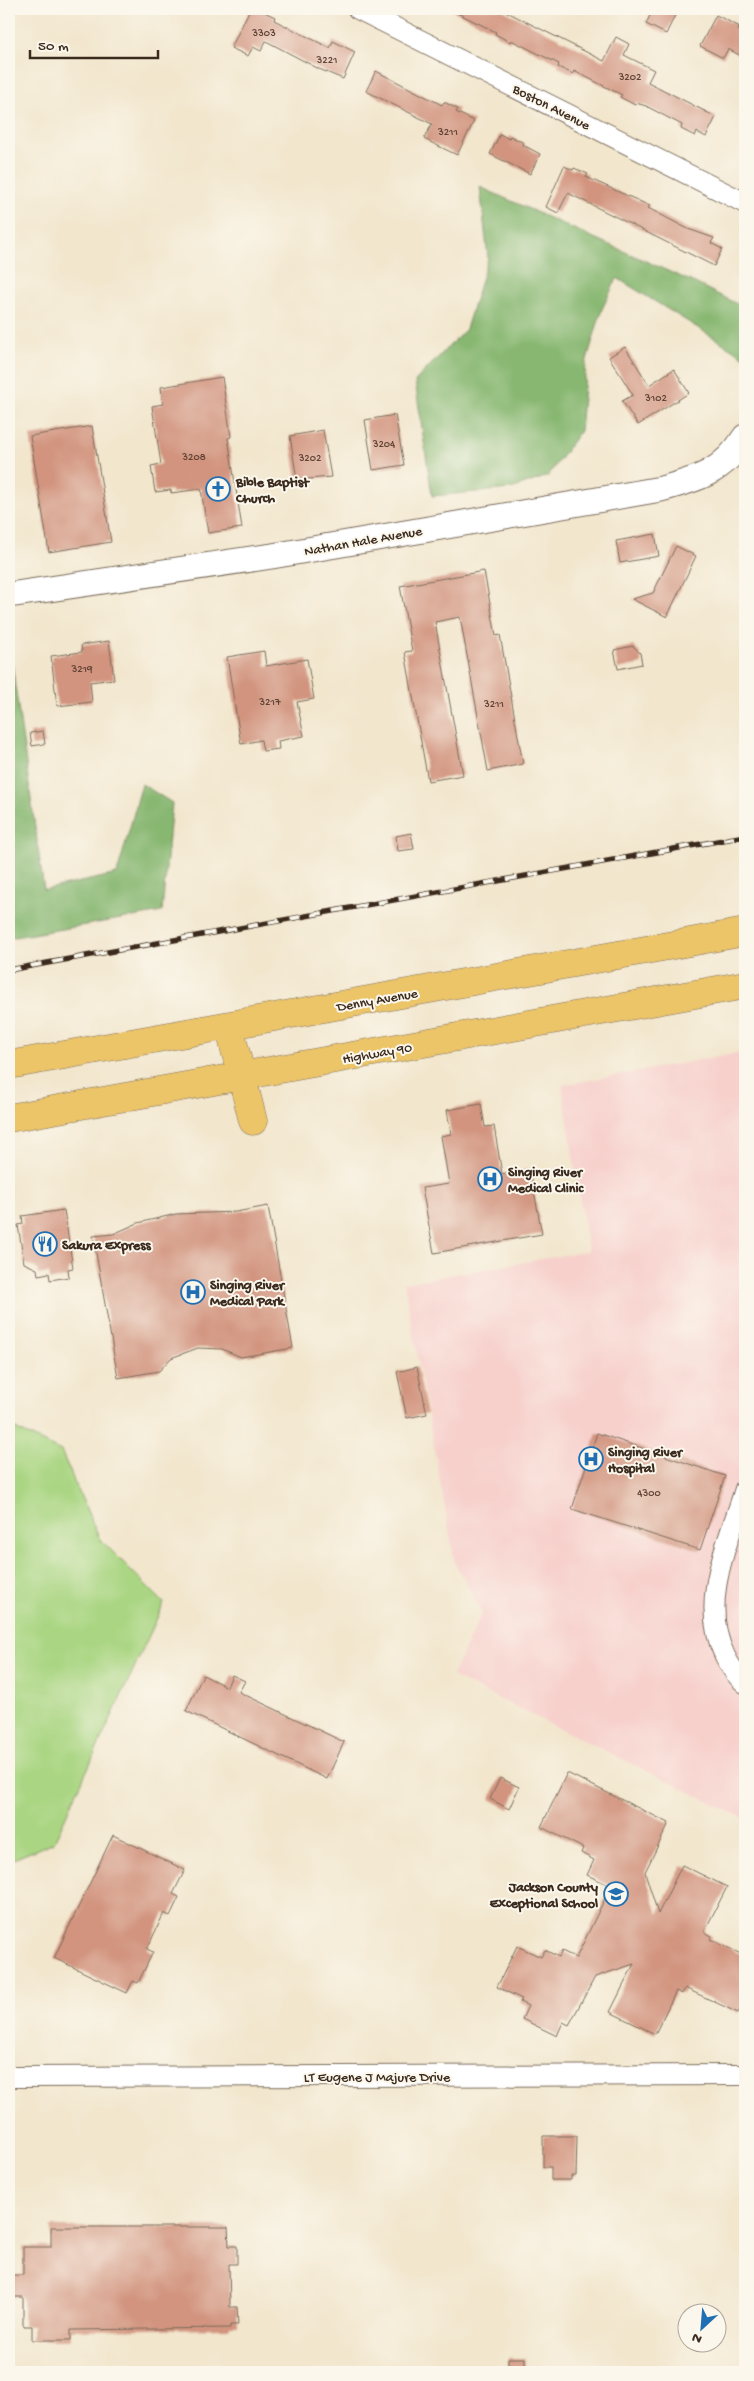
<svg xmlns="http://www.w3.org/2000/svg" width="754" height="2381" font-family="'Gochi Hand',sans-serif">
	<rect width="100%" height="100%" fill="#fbf7ec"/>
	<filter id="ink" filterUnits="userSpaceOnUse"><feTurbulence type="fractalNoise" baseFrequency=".02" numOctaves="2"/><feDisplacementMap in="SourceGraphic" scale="10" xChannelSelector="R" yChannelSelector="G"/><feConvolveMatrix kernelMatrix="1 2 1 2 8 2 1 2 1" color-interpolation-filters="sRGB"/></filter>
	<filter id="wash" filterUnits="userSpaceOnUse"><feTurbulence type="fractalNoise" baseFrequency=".0096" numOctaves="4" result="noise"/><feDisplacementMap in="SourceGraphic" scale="20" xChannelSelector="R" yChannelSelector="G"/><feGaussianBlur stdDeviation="1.12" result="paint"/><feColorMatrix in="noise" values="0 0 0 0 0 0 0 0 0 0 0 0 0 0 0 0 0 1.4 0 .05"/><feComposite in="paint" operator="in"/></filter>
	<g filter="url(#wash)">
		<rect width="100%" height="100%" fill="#f2e6cd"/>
		<path fill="#f7d0cc" d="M745 1052V1819L452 1676 482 1613 455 1563 404 1283 588 1251 562 1085Z"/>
		<path fill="#aad683" stroke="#728050" d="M9 1426 61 1451 99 1538 164 1603 54 1842 9 1861Z"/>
		<path fill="#87b771" stroke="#617048" d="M480 187 697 284 745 308V357L617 278 602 309 586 363 580 431 548 476 511 489 432 496 415 381 466 329 488 258Z
			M9 643 44 890 117 874 142 784 172 803 162 912 9 938Z"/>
		<g id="blocks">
			<path fill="#d2947f" d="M250 9H258L275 17 274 20 330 48 333 41 355 52 343 79 319 69 266 41 261 51 253 47 248 56 231 48Z
				M449 9H501L604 61 616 37 629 44 624 55 654 70 648 82 716 117 706 137 697 132 695 136 681 129 682 125 646 106 636 103 635 105 620 97 622 95 574 71 573 74 558 67 559 64 511 40 510 42 495 34 496 32Z
				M653 9H678L666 34 646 24Z
				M716 15 740 27 738 30 745 33V58L728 49 723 58 700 46Z
				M376 71 442 105 444 102 458 109 456 112 474 121 457 155 424 139 432 124 366 91Z
				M500 134 509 139 510 136 524 143 523 145 540 154 530 174 490 154Z
				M564 166 573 170 574 168 588 174 586 177 650 206 648 208 688 229 714 238 711 243 722 249 714 266 568 193 558 213 546 207Z
				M625 347 649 385 674 369 689 393 638 425 622 401 633 395 609 357Z
				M222 377 231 437 228 438 242 528 208 533 201 489 171 493V490L155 492 151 466 161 464 152 406 163 404 161 387Z
				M395 415 404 465 373 470 365 420Z
				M92 426 111 542 49 552 30 436Z
				M323 430 331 477 297 480 290 436Z
				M655 534 659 556 620 563 616 541Z
				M676 546 696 556 667 617 632 599 653 593Z
				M484 571 496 636 500 635 523 764 488 771 460 617 435 622 463 775 428 781 405 652 412 651 400 586Z
				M109 641 114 679 90 682 92 702 57 706 51 656 82 652 81 645Z
				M633 646 640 653 642 664 618 669 614 650Z
				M264 651 266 666 307 659 314 699 297 702 304 736 278 741 279 749 263 751 261 740 241 744 227 657Z
				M43 731 45 744 32 746 30 733Z
				M411 833 414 849 398 851 396 836Z
				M481 1104 485 1127 494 1126 502 1174 530 1169 542 1234 434 1253 422 1188 449 1184 441 1136 451 1134 447 1110Z
				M268 1206 293 1348 241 1357 222 1349 198 1348 171 1358 159 1371 118 1378 93 1236 113 1234 138 1223 176 1214 236 1212Z
				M64 1210 73 1268 68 1269 69 1277 50 1280 49 1273 38 1275 37 1269 24 1263 18 1225 23 1224 22 1216Z
				M417 1367 427 1414 407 1418 397 1372Z
				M597 1433 725 1476 700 1550 572 1509Z
				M203 1675 227 1687 232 1675 245 1681 239 1692 344 1742 327 1779 186 1711Z
				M567 1773 669 1823 645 1872 658 1914 682 1865 727 1887 704 1932 712 1936 710 1939 745 1956V2008L742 2006 738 2013 685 1988 682 1994 676 1991 655 2034 610 2012 634 1964 595 1977 569 2025 563 2022 557 2036 522 2019 528 2006 520 2002 522 1999 497 1987 517 1946 541 1957 545 1950 559 1957 562 1951 576 1958 611 1886 587 1875 594 1860 581 1853 583 1848 541 1827Z
				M500 1778 519 1787 509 1809 490 1799Z
				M113 1835 185 1870 173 1894 179 1897 170 1916 164 1913 147 1949 153 1952 138 1983 133 1981 127 1993 54 1958Z
				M543 2136H577L576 2176H571V2180H551V2167H543Z
				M51 2227H228L229 2246H237V2264H229L230 2307H237L238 2325H230V2328L71 2330V2340H32V2326H23V2297H9V2275H23V2247H51Z
				M508 2358H525V2372H508Z"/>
		</g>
	</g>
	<g filter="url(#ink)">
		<use href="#blocks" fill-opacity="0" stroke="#7b6c5b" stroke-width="1"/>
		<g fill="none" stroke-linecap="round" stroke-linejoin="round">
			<g stroke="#7b6c5b" stroke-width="22">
				<path id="minor" d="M358 9 745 203
					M745 1489C729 1542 698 1601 725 1656 730 1666 736 1676 745 1683
					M9 2077 745 2075"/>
			</g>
			<g stroke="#7b6c5b" stroke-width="27">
				<path id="tertiary" d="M9 595 272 556 661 489C699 479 723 472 745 437"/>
			</g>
			<g stroke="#7b6c5b" stroke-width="29">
				<path id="primary" d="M229 1026 253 1121
					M9 1065 745 932
					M9 1118 745 985"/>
			</g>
			<use href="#minor" stroke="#fff" stroke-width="20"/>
			<use href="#tertiary" stroke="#fff" stroke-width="25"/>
			<use href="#primary" stroke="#edc569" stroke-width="28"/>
			<g stroke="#3b2a1e" stroke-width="5.5">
				<path id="rail" d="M9 970 745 836"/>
			</g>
			<use href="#rail" stroke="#fbf7ec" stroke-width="4" stroke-dasharray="11" stroke-linecap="butt"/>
		</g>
	</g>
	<defs>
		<g id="church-ring" transform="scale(1.25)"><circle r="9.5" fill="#fbf7ec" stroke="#1f6fb2" stroke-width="1.5"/><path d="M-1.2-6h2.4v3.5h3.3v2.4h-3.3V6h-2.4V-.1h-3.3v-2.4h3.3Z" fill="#1f6fb2"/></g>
		<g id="hospital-ring" transform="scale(1.25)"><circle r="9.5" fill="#fbf7ec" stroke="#1f6fb2" stroke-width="1.5"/><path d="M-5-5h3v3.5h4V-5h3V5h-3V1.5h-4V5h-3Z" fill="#1f6fb2"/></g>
		<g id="restaurant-ring" transform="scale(1.25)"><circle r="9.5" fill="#fbf7ec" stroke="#1f6fb2" stroke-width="1.5"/><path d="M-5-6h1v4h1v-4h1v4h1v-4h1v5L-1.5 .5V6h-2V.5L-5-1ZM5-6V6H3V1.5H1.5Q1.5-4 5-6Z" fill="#1f6fb2"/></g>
		<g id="school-ring" transform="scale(1.25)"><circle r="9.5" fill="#fbf7ec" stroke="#1f6fb2" stroke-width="1.5"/><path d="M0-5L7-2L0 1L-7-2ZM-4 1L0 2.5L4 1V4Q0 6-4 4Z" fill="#1f6fb2"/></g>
	</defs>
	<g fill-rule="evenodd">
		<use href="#church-ring" x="218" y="489"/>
		<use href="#hospital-ring" x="490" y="1179"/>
		<use href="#restaurant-ring" x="45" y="1244"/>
		<use href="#hospital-ring" x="193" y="1292"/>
		<use href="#hospital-ring" x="591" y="1459"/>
		<use href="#school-ring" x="616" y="1894"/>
	</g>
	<g text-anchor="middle" stroke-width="4" stroke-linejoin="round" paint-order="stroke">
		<g font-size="11" fill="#614436">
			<text x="264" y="36">3303</text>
			<text x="327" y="63">3221</text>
			<text x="630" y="80">3202</text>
			<text x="448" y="135">3211</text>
			<text x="656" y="401">3102</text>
			<text x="384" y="447">3204</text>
			<text x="194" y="460">3208</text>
			<text x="310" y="461">3202</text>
			<text x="82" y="672">3219</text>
			<text x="270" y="705">3217</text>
			<text x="494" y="707">3211</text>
			<text x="649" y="1496">4300</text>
		</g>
		<g font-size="14" fill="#3b2a1e" stroke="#fbf7ec">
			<text transform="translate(552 106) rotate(27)" y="5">Boston Avenue</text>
			<text transform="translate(363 540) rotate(-10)" y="5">Nathan Hale Avenue</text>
			<text transform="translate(377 999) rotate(-10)" y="5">Denny Avenue</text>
			<text transform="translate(377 1052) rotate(-10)" y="5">Highway 90</text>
			<text x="377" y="2081">LT Eugene J Majure Drive</text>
		</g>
		<g font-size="14" font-weight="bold" fill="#3b2a1e" stroke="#fbf7ec" text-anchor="start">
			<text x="236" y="486">Bible Baptist<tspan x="236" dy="16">Church</tspan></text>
			<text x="508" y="1176">Singing River<tspan x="508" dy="16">Medical Clinic</tspan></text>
			<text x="62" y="1249">Sakura Express</text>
			<text x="210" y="1289">Singing River<tspan x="210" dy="16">Medical Park</tspan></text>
			<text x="608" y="1456">Singing River<tspan x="608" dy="16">Hospital</tspan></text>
			<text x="598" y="1891" text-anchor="end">Jackson County<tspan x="598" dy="16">Exceptional School</tspan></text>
		</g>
	</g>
	<rect width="754" height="2381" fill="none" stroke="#fbf7ec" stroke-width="30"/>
	<g transform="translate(702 2328) rotate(206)"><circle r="24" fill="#fbf7ec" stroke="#aea59a"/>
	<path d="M0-4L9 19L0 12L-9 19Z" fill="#1f6fb2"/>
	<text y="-8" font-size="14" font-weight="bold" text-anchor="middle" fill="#3b2a1e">N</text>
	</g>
	<path d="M30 50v8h128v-8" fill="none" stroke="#3b2a1e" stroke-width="2.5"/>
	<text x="38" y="50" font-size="15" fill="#3b2a1e" stroke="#fbf7ec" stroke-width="4" paint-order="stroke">50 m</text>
</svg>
